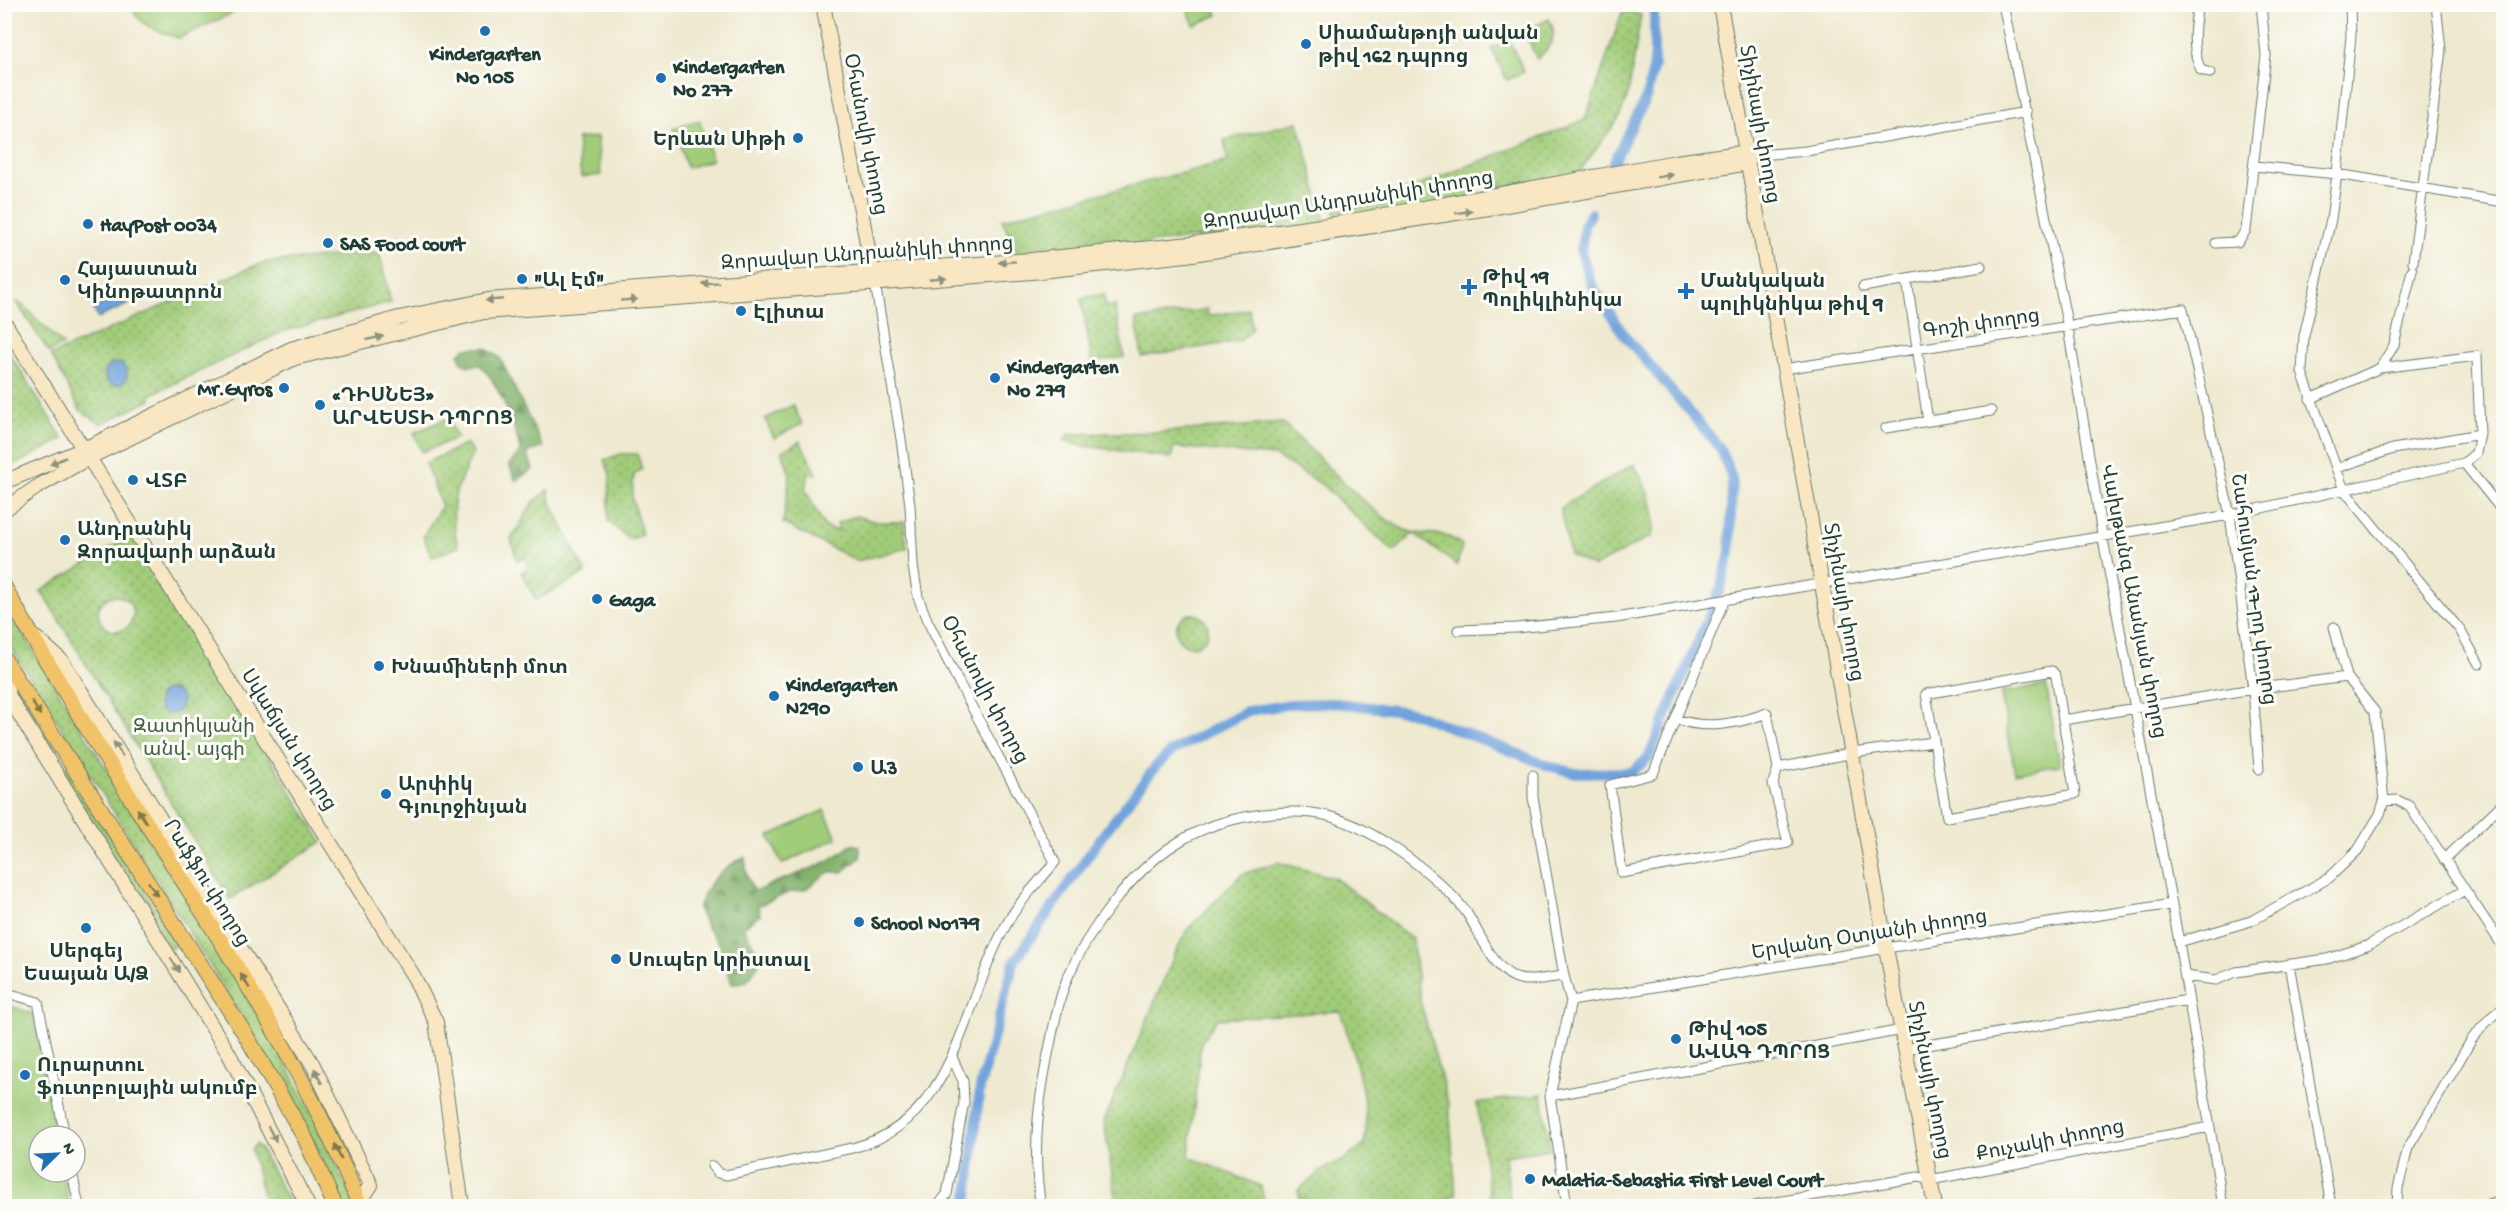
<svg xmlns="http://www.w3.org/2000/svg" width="2508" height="1211" font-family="'Gochi Hand','Noto Sans Armenian',sans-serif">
	<defs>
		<pattern id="grass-dots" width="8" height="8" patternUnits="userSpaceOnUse" patternTransform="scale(1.5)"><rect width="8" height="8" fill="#a1cc79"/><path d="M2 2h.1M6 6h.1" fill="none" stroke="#83a764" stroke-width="1.8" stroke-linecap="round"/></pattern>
		<pattern id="forest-firs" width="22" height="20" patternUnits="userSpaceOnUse" patternTransform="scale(1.5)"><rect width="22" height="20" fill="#80b069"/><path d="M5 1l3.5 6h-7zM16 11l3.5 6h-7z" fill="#689057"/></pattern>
		<pattern id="garden-furrows" width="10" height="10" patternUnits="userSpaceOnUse" patternTransform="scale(1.5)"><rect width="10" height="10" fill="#a1cc79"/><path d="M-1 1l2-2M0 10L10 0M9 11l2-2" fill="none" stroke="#83a764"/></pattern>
	</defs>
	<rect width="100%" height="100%" fill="#fdfcf7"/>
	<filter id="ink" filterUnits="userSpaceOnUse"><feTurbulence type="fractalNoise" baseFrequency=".0167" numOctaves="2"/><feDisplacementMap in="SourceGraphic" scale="12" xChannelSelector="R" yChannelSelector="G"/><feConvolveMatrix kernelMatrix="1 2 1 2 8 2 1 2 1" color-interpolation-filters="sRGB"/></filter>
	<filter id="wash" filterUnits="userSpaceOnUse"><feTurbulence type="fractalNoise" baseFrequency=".008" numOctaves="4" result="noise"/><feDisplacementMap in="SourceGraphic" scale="24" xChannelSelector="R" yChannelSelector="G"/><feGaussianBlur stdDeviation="1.35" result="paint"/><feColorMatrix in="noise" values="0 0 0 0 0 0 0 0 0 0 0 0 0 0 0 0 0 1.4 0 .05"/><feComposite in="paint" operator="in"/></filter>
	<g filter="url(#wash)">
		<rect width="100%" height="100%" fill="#eee9cf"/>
		<path fill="url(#grass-dots)" stroke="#608456" stroke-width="1.5" fill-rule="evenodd" d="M1623 10 1641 15 1628 95 1619 118 1574 179 1502 196 1497 174 1469 179 1473 201 1338 225 1334 210 1356 207 1422 184 1585 120Z
			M1549 19C1559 36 1550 48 1537 59L1524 31Z
			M1298 122 1326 225 1019 256 1002 219 1228 161 1224 140Z
			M379 252 391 302 282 332 150 395 151 400 101 424 80 410 51 355 249 268 267 262Z
			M1104 294 1106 307 1115 305 1124 357 1092 362 1081 298Z
			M16 302 24 306 63 345 49 352Z
			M1207 309 1208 316 1249 309 1252 329 1240 341 1142 357 1136 320Z
			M4 344 63 439 5 470H4Z
			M1283 423C1316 453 1363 508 1401 528 1424 540 1436 525 1462 545L1457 565 1413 533 1394 552 1321 484 1275 456 1174 447 1171 458 1078 445 1064 440 1069 434 1160 432Z
			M800 441 817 474H809L805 489 825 527 839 531 837 523 856 516 877 522H904L907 548 857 561 783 523 790 474 782 451Z
			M467 444 473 453C454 492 448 504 458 547L432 557 423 536 442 506 425 463Z
			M621 454H637L642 469 634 475 632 498 642 534 630 540 608 521 610 474 604 460Z
			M1634 464C1646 486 1659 511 1652 536L1594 567 1570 555 1560 508Z
			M133 534 322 842 230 899 41 591ZM112 596C124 595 131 601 134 613L130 625C107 646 82 607 112 596Z
			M4 603 274 1040 321 1131 355 1206H345L298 1111 248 1026 5 638Z
			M1176 630a16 16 0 1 1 32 0a16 16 0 1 1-32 0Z
			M19 691 177 944 170 949 16 698Z
			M1277 862 1335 878 1412 939 1421 1004 1449 1106 1456 1195 1429 1206H1301L1298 1190 1325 1168 1342 1161 1364 1145C1372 1110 1352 1045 1340 1011L1217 1019 1201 1043 1189 1157 1261 1186 1265 1206H1117L1104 1121 1176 951 1187 930 1241 875Z
			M1542 1094 1550 1149 1505 1156 1511 1206H1491L1477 1103Z
			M256 1144 261 1150 291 1206H276L264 1198 251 1150Z"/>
		<path fill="url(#forest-firs)" stroke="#50764e" stroke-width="1.5" d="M466 348H486L500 358 543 447 527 453 533 469 516 481 509 465 520 452C517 428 497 381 480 365L468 366 462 363 459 354Z
			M852 844 860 846V858L843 872H829L804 890 790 892 758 906 760 915 743 927 757 952 759 964 747 981 732 984 720 945 706 926 698 908C707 883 721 868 745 857L747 876 754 891C762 890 768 885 776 882 803 872 830 864 852 844Z"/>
		<path fill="url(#garden-furrows)" stroke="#608456" stroke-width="1.5" d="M548 490 551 503 586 573 536 600 521 572 529 568 526 558 517 560 511 539 533 503Z"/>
		<path fill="#a1cc79" stroke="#608456" stroke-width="1.5" d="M132 5V4L250 5 179 38C162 32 134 25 132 5Z
			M1185 5H1214L1218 15 1194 25Z
			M1509 40 1524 72 1507 80 1491 48Z
			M699 120 712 160 687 168 674 128Z
			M597 137 601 175 581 177 577 139Z
			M793 405 802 424 774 438 765 419Z
			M448 418 457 438 422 452 414 433Z
			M2046 685 2060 765 2015 773 2001 693Z
			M824 810 837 838 782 864 769 836Z
			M5 1004 33 1014 56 1136H39V1172H63L69 1206H5Z"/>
		<path fill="#70a2dc" stroke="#487088" stroke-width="1.5" d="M125 294 129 304 98 318 93 308Z
			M105 374a11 11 0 1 1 22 0a11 11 0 1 1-22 0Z
			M158 702a12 12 0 1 1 24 0a12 12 0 1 1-24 0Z"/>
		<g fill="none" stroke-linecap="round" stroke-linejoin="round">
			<path stroke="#70a2dc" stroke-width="10" d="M1611 167 1646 98 1654 65V4
				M967 1206 980 1087 1014 962 1102 836 1156 766 1172 751 1248 711 1292 704 1335 703 1411 712 1549 766 1575 773 1632 772 1648 758 1720 590 1730 553 1732 478 1720 448 1624 335 1591 283 1581 251 1584 226 1591 213"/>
		</g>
	</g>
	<g filter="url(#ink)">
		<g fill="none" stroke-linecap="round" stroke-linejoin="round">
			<g stroke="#67796a" stroke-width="11">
				<path id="street" d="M2003 4 2068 328 2102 534 2179 942 2223 1206
					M2198 4C2194 27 2191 49 2201 70L2210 73
					M2350 4 2351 36 2337 174 2331 219 2304 336 2302 372 2344 490 2460 630 2479 664
					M1747 152 1759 155 1806 151 2026 112
					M2254 166 2337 174 2504 202
					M2216 243 2238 242 2246 230 2266 55 2261 4
					M2413 262 2441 50 2436 4
					M1907 280 1928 421
					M1863 287 1981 266
					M2380 368 2394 345 2412 270
					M1783 369 2183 309 2230 515 2253 689 2259 769
					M1886 428 1991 411
					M2464 463 2504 513
					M2337 468 2393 449 2480 434
					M1458 630 1516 628 1616 618 2230 515 2464 463 2476 453 2480 434 2477 356 2380 368 2310 399
					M2052 671 2056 676 2075 794 1947 817 1926 694Z
					M1676 719C1706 730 1737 724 1767 713L1778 768 1773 783 1788 843 1622 873 1610 785 1653 774 1724 601
					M2063 720 2253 689 2347 677
					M1778 768 1853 753 1933 742
					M1533 775V797L1564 976 1571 1001 1886 948 2172 904
					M2384 801 2397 800 2409 806 2504 948
					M2444 860 2504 802
					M2179 942 2251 921 2329 878 2358 850 2380 814 2384 801 2375 712 2347 677 2334 627
					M2289 964 2331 1206
					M2185 976 2216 980 2236 972 2327 959 2367 946 2463 891
					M4 992 38 1002 65 1136
					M1905 1049 2188 1000
					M1550 1096 1902 1030
					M712 1166 718 1173 726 1175 852 1148C959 1122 962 999 1009 920 1021 899 1040 881 1055 862L959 683 927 620 918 597 913 566 910 505 901 439 875 283
					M72 1172 79 1206
					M938 1206 947 1194 964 1102 963 1081 952 1057
					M1041 1206C1031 1150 1039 1096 1051 1040 1055 1020 1059 998 1067 979 1088 930 1132 871 1177 843 1214 819 1269 809 1312 813 1362 818 1437 873 1466 912 1480 932 1491 966 1514 977 1529 984 1548 977 1564 976
					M1567 1206 1550 1096 1571 1001
					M1754 1206 1918 1177 1930 1180 2210 1127
					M2397 1206 2398 1188 2408 1148 2472 1039 2490 1018 2504 1007"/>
			</g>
			<g stroke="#67796a" stroke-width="16">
				<path id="secondary" d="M823 4 874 281
					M1720 4 1886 948 1935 1206
					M4 322 414 977 436 1022 462 1206
					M4 482 84 449 291 349 399 318 488 300 1031 260 1191 244 1335 224 1676 162 1747 152
					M4 510 37 487 90 457 295 358 484 312 1032 272 1186 255 1495 207 1748 163
					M37 639 62 661 313 1065 371 1185 359 1203
					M4 681 10 699 229 1054 308 1206
					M2490 1206 2504 1202"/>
			</g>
			<g stroke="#67796a" stroke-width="17">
				<path id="primary" d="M4 587C60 687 121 783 182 879 249 985 314 1090 360 1206
					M4 659 245 1034 305 1138 335 1206"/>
			</g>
			<use href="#street" stroke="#fff" stroke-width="9"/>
			<use href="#secondary" stroke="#f9e7c3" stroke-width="14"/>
			<use href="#primary" stroke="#f1c369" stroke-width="15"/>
		</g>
		<defs><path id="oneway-solid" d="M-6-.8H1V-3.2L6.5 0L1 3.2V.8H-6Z" transform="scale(1.5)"/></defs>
		<g fill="#8c927c">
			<use href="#oneway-solid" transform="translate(1665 176) rotate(-9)"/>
			<use href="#oneway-solid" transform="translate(1464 212) rotate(-9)"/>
			<use href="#oneway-solid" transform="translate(1007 262) rotate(176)"/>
			<use href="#oneway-solid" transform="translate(938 279) rotate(-5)"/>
			<use href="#oneway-solid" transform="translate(710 283) rotate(176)"/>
			<use href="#oneway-solid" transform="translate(494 300) rotate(175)"/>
			<use href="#oneway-solid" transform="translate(629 300) rotate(-4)"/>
			<use href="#oneway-solid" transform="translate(375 338) rotate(-13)"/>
			<use href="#oneway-solid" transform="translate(58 461) rotate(155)"/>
			<use href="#oneway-solid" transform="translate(118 749) rotate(-122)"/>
			<use href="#oneway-solid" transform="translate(175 965) rotate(59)"/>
			<use href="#oneway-solid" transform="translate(318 1076) rotate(-116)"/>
			<use href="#oneway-solid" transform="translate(272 1134) rotate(62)"/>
		</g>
		<g fill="#7d794c">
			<use href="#oneway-solid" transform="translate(36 708) rotate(58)"/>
			<use href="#oneway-solid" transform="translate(142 816) rotate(-122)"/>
			<use href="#oneway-solid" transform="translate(153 889) rotate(57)"/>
			<use href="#oneway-solid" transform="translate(245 981) rotate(-121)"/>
			<use href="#oneway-solid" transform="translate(338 1152) rotate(-114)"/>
		</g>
	</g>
	<g fill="#1f6fb2" stroke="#fdfcf7" stroke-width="2">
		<circle cx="485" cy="31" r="6"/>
		<circle cx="1306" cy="44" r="6"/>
		<circle cx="661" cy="78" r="6"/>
		<circle cx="798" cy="138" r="6"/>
		<circle cx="88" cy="224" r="6"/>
		<circle cx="328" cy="243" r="6"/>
		<circle cx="522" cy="279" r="6"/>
		<circle cx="65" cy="280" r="6"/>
		<path d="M1466 278h6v6h6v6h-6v6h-6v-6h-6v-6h6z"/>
		<path d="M1683 282h6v6h6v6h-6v6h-6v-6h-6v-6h6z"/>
		<circle cx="741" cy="311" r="6"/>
		<circle cx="995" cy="378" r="6"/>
		<circle cx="284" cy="388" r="6"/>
		<circle cx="320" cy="405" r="6"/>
		<circle cx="133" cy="480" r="6"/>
		<circle cx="65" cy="540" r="6"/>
		<circle cx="597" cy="599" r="6"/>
		<circle cx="379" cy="666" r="6"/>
		<circle cx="774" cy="696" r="6"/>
		<circle cx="858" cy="767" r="6"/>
		<circle cx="386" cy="794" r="6"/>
		<circle cx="859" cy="922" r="6"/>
		<circle cx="86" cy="928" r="6"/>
		<circle cx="616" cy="959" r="6"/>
		<circle cx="1676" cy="1039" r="6"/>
		<circle cx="25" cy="1075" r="6"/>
		<circle cx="1530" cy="1179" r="6"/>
	</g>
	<g text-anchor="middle" stroke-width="6" stroke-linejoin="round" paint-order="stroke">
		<g font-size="20" font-weight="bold" fill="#1f3d34" stroke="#fdfcf7" text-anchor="start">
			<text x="1318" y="39">Սիամանթոյի անվան<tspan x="1318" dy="23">թիվ 162 դպրոց</tspan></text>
			<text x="485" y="60" text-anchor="middle">Kindergarten<tspan x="485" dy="23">No 105</tspan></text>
			<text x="673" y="73">Kindergarten<tspan x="673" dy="23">No 277</tspan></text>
			<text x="786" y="145" text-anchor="end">Երևան Սիթի</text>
			<text x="100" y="231">HayPost 0034</text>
			<text x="340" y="250">SAS Food court</text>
			<text x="77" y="275">Հայաստան<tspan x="77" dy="23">Կինոթատրոն</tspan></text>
			<text x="1482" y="283">Թիվ 19<tspan x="1482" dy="23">Պոլիկլինիկա</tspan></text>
			<text x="534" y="286">"Ալ Էմ"</text>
			<text x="1700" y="287">Մանկական<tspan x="1700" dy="23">պոլիկնիկա թիվ 9</tspan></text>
			<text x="753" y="318">Էլիտա</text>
			<text x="1007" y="373">Kindergarten<tspan x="1007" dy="23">No 279</tspan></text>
			<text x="272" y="395" text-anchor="end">Mr.Gyros</text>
			<text x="332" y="401">«ԴԻՍՆԵՅ»<tspan x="332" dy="23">ԱՐՎԵՍՏԻ ԴՊՐՈՑ</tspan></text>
			<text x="145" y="487">ՎՏԲ</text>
			<text x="77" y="535">Անդրանիկ<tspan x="77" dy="23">Զորավարի արձան</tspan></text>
			<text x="609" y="606">Gaga</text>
			<text x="391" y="673">Խնամիների մոտ</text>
			<text x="786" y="691">Kindergarten<tspan x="786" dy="23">N290</tspan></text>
			<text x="870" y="774">Ա3</text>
			<text x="398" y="790">Արփիկ<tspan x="398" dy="23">Գյուրջինյան</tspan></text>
			<text x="871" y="929">School No179</text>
			<text x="86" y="957" text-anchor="middle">Սերգեյ<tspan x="86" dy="23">Եսայան Ա/Ձ</tspan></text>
			<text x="628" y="966">Սուպեր կրիստալ</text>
			<text x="1688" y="1035">Թիվ 105<tspan x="1688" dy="23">ԱՎԱԳ ԴՊՐՈՑ</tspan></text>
			<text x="37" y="1071">Ուրարտու<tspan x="37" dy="23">ֆուտբոլային ակումբ</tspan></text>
			<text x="1542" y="1186">Malatia-Sebastia First Level Court</text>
		</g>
		<g font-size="20" fill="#1f3d34" stroke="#fdfcf7">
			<text transform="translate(1761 124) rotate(80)" y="7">Տիչինայի փողոց</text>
			<text transform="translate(867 134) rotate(79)" y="7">Օհանովի փողոց</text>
			<text transform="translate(1348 199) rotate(-9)" y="7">Զորավար Անդրանիկի փողոց</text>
			<text transform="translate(867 252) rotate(-4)" y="7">Զորավար Անդրանիկի փողոց</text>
			<text transform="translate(1981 322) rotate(-8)" y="7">Գոշի փողոց</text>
			<text transform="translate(2255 589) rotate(82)" y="7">Շահումյան 17-րդ փողոց</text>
			<text transform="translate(2135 601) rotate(79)" y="7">Վախթանգ Անանյան փողոց</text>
			<text transform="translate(1845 602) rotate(80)" y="7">Տիչինայի փողոց</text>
			<text transform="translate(986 689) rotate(62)" y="7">Օհանովի փողոց</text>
			<text transform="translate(290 739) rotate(58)" y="7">Սվաճյան փողոց</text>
			<text transform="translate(208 882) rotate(58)" y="7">Րաֆֆու փողոց</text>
			<text transform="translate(1869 933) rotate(-9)" y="7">Երվանդ Օտյանի փողոց</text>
			<text transform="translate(1931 1080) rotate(79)" y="7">Տիչինայի փողոց</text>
			<text transform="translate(2050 1139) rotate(-11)" y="7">Քուչակի փողոց</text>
		</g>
		<g font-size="20" fill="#406145" stroke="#fdfcf7">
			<text x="194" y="732">Զատիկյանի<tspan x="194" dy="23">անվ. այգի</tspan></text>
		</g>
	</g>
	<rect width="2508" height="1211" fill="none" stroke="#fdfcf7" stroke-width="24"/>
	<g transform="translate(57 1154) rotate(66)"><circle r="28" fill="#fdfcf7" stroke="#a4b0a9" stroke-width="1.5"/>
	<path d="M0-4.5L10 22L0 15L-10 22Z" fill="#1f6fb2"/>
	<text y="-9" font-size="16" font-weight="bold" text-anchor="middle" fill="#1f3d34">N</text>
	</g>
</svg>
